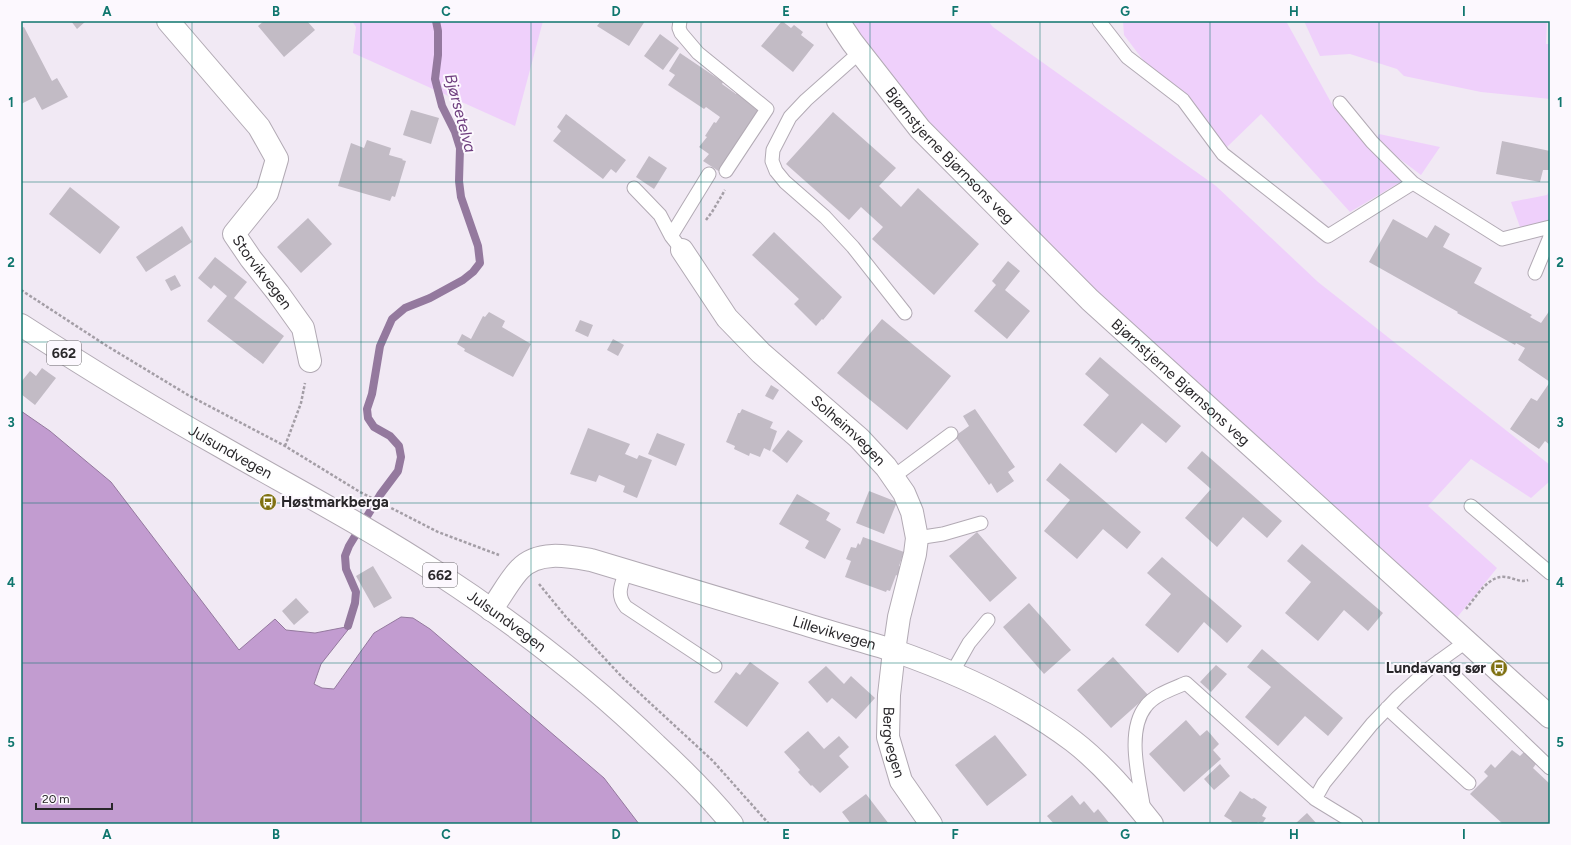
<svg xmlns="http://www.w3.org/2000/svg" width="1571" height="845" font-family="Figtree,sans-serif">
	<rect width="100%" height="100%" fill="#f1e9f4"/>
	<path fill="#efd0fb" d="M352 21H543L515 126 353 53 356 27Z
		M828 21H988L993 27 1216 186 1318 282 1550 465V481L1531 498 1471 459 1428 506 1497 568 1451 625 1090 300Z
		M1123 21H1286L1333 106 1402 181 1350 212 1261 114 1226 148 1143 60 1124 35Z
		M1304 21H1547L1546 44H1550V99L1481 92 1404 76 1397 69 1350 54 1320 56Z
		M1379 134 1440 147 1421 175 1376 141Z
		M1550 189V221L1520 227 1511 202 1547 195Z"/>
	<path fill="#c29cd0" stroke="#94799e" d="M21 411 50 431 111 482 239 650 275 619 286 630 315 633 351 626 321 664 314 684 322 688 334 689 374 633 401 617 413 618 430 629 604 778 639 824H21Z"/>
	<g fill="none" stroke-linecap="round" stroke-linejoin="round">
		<path stroke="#94799e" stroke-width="8" d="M348 626 355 603 356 592 346 569 345 556 349 546 380 495 398 471 401 457 399 446 390 436 374 427 368 418 367 409 372 394 380 346 392 319 405 308 430 298 463 280 473 272 480 263 478 246 461 197 459 181 460 148 455 132 442 106 435 79 438 55V31L436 21"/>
	</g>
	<path fill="#c2bbc5" d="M71 21H86L77 29Z
		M264 21H307L315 30 284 57 258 26Z
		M601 21H645L629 46 597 26Z
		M782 21 791 28 794 25 803 32 801 35 814 45 793 72 761 46Z
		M24 27 52 81 57 78 68 97 42 110 35 97 21 104V28Z
		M660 34 679 48 663 70 644 56Z
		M680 53 723 82 722 84 736 94 738 92 763 109 720 172 703 161 709 154 699 147 707 137 705 136 714 122 716 123 720 117 706 107 704 109 668 85 675 75 669 71Z
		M411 110 439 118 431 144 403 135Z
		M833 112 896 168 879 186 901 207 918 188 979 244 934 295 872 239 883 227 861 207 849 220 786 164Z
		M566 114 626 160 616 173 611 169 603 179 553 141 561 131 557 127Z
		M367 140 391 148 389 155 403 159 402 160 406 161 395 197 392 196 390 201 338 186 351 143 364 148Z
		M1502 141 1550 151V170H1543L1540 182 1496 174Z
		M649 156 667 168 654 189 636 177Z
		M70 187 120 227 100 254 49 214Z
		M308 218 332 244 301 273 277 247Z
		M1393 219 1427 238 1435 225 1450 234 1443 247 1482 268 1474 283 1532 315 1530 317 1541 323 1550 310V382L1518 360 1525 348 1516 343 1515 345 1457 313 1458 312 1369 262Z
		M182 226 192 242 146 272 136 257Z
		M774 232 842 297 823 320 822 319 816 326 794 304 799 299 752 255Z
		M215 257 247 282 234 298 284 336 263 364 207 321 227 296 214 285 211 289 198 278Z
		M1008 261 1020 271 1005 290 1030 311 1007 339 974 311 996 285 992 281Z
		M175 275 181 286 171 291 165 280Z
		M489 312 505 321 502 327 531 344 513 377 464 351 465 349 457 344 462 334 471 339 483 316 485 317Z
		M882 319 951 376 907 430 837 373Z
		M580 320 593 325 588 337 575 331Z
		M613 339 624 345 618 356 607 350Z
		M1100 357 1181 426 1166 443 1142 423 1116 453 1083 425 1109 395 1085 374Z
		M42 368 56 378 35 405 21 394V382L30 371 36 376Z
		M1550 382V445L1545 441 1539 449 1510 429 1531 398 1537 401Z
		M771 385 779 390 773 400 765 396Z
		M742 409 773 422 770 428 777 431 770 451 764 448 760 457 750 453 749 456 734 449 735 446 726 442 738 413H740Z
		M975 409 1015 467 1008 472 1014 481 997 493 991 483 989 485 955 436 969 426 963 416Z
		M588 428 630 444 625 454 637 459 639 455 652 460 637 498 623 492 625 486 599 475 596 482 570 474Z
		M788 430 803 441 787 463 772 451Z
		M657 433 685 444 676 466 648 454Z
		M1202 451 1282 521 1267 538 1243 517 1217 547 1185 518 1211 489 1187 468Z
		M1060 463 1141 532 1127 549 1103 529 1077 559 1044 531 1070 500 1046 480Z
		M869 491 897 502 884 534 856 523Z
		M797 494 830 513 826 520 841 529 825 559 805 548 809 541 779 524Z
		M977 532 1017 578 990 602 949 556Z
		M863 537 904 552 899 566 901 567 898 576 896 575 890 591 887 590 886 592 845 577 851 561 846 559 851 547 856 548 858 543 860 545Z
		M1302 544 1383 613 1368 631 1344 610 1318 641 1285 613 1311 582 1287 561Z
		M1162 557 1242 626 1227 643 1204 622 1178 653 1145 625 1171 594 1147 573Z
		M373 566 392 598 374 608 356 576Z
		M296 598 309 612 294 625 282 611Z
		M1029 603 1071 650 1044 674 1003 627Z
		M1262 649 1343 718 1328 736 1305 716 1278 746 1246 718 1245 717 1271 687 1247 667Z
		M1113 657 1148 695 1111 728 1077 690Z
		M750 662 779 683 747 727 714 702 736 672 740 675Z
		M1216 665 1227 674 1211 692 1200 682Z
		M826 666 844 684 851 676 875 698 856 719 832 698 827 703 808 682Z
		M1186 720 1200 736 1207 730 1219 744 1213 750 1221 759 1184 792 1149 754Z
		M808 731 824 749 839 736 849 747 839 756 849 767 820 793 812 785 811 786 798 772 800 770 784 752Z
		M995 735 1027 775 987 806 955 765Z
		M1512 750 1520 756 1524 752 1536 764 1533 768 1550 784V824H1503L1470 794 1488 776 1484 772 1491 764 1495 768Z
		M1220 764 1230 776 1214 790 1204 779Z
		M1240 791 1252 799 1254 798 1267 807 1262 816 1266 818 1262 824 1258 822 1256 824H1230L1232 821 1224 816Z
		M866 794 889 824H851L842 812Z
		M1072 795 1080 805 1084 801 1094 813 1098 809 1110 824H1054L1047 816Z
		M1307 813 1317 824H1295Z"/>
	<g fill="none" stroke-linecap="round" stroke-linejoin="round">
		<g stroke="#b2aab4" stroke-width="15">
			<path id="lane" d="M680 21 679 28 681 33 698 53 767 109 726 171
				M1099 21 1127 57 1183 100 1223 154 1328 236 1413 183 1502 239 1550 227
				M860 52 806 100 790 117 773 150 772 161 776 171 785 182 825 217 853 247 905 313
				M1340 103 1372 142 1413 183
				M634 188 660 215 671 236 682 250
				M671 236 709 174
				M1535 273 1550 237
				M893 477 951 434
				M1471 506 1550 573
				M917 538 943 534 981 523
				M626 571C621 585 616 595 626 607L715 666
				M1439 661 1550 768
				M952 673 969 643 988 620
				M1387 708 1469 783
				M1144 811C1140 781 1125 732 1146 706 1155 694 1173 689 1186 683L1315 799
				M1356 824 1315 799 1324 783 1372 724 1398 697 1431 667 1467 641"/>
		</g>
		<g stroke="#b2aab4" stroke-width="24">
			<g id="street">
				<path id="s1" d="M168 21 259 127 277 159 267 193 234 234 251 259 278 293 303 328 310 361"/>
				<path id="s2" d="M838 21 852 42 920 129 1090 300 1550 717"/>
				<path id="s3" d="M682 250 727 318 761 353 859 438 886 467 904 493 912 512 917 538 915 554 899 617 894 651 889 695 888 737 901 781 931 824"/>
				<path id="s4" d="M491 610C500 598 510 579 520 569 538 550 568 556 591 560 661 581 731 602 801 623 832 633 864 641 895 651 958 673 1020 701 1073 741 1103 764 1129 795 1152 824"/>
			</g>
		</g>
		<g stroke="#b2aab4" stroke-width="24">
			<g id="primary">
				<path id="s5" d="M21 325C86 367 152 408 220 446 293 488 369 528 439 574 517 625 590 681 656 745 683 770 709 796 732 824"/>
			</g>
		</g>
		<path stroke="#a49ea6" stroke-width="2.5" stroke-dasharray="3 2" stroke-linecap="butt" d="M706 220 712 212 725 190
			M21 290 107 346 188 395 285 446 360 492 438 532 499 555
			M285 446 301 403 305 383
			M539 584 566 617 622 677 713 761 769 824
			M1466 609C1476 597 1489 574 1506 577 1514 578 1521 583 1528 580"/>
		<use href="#lane" stroke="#fff" stroke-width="13"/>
		<use href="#street" stroke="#fff" stroke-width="22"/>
		<use href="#primary" stroke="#fff" stroke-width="22"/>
	</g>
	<path fill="none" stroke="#0f766e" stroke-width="1" stroke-opacity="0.55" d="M192 21V824M361 21V824M531 21V824M701 21V824M870 21V824M1040 21V824M1210 21V824M1379 21V824M21 182H1550M21 342H1550M21 503H1550M21 663H1550"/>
	<defs>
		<g id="bus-disc" transform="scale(0.9)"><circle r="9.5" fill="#7f7111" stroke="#fcf8fe"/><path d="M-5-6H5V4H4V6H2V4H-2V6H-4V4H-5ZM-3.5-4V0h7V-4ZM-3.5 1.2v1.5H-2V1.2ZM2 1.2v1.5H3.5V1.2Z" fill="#fff"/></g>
	</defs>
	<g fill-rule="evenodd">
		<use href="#bus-disc" x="268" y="502"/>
		<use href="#bus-disc" x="1499" y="668"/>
	</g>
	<g text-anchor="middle" stroke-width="4" stroke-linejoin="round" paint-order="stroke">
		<g fill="#fcf8fe" stroke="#68666a" stroke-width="1">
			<rect x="47" y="341" width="34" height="24" rx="3"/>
			<rect x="423" y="563" width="34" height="24" rx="3"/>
		</g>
		<g font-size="14" font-weight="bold" fill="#29272a">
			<text x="64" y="358">662</text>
			<text x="440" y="580">662</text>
		</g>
		<g font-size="15" fill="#29272a" stroke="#fcf8fe">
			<text dy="5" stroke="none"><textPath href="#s2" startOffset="175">Bjørnstjerne Bjørnsons veg</textPath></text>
			<text dy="5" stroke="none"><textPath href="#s1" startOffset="312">Storvikvegen</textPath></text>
			<text dy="5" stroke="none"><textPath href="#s2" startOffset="499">Bjørnstjerne Bjørnsons veg</textPath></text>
			<text dy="5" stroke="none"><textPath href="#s3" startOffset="247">Solheimvegen</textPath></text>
			<text dy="5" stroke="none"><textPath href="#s5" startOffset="245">Julsundvegen</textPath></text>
			<text dy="5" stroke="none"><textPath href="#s5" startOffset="569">Julsundvegen</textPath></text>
			<text dy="5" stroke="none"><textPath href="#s4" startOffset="379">Lillevikvegen</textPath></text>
			<text dy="5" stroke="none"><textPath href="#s3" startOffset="586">Bergvegen</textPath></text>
		</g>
		<g font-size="15" font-weight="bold" fill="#29272a" stroke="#fcf8fe" text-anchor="start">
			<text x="281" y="507">Høstmarkberga</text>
			<text x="1486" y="673" text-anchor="end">Lundavang sør</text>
		</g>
		<g font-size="16" font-style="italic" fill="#6e3e7e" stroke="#fcf8fe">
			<text transform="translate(461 113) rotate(75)" y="6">Bjørsetelva</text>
		</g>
	</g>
	<rect width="1571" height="845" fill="none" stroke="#fcf8fe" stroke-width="44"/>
	<path d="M36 803v6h76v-6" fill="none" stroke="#29272a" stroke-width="2"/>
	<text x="42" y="803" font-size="12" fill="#29272a" stroke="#fcf8fe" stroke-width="3" paint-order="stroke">20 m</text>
	<rect x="22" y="22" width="1527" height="801" fill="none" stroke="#0f766e" stroke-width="1.5"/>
	<g font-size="13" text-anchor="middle" font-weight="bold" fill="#0f766e">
		<text x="107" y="16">A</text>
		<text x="276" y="16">B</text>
		<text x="446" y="16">C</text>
		<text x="616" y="16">D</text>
		<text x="786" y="16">E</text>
		<text x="955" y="16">F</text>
		<text x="1125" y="16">G</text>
		<text x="1294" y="16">H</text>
		<text x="1464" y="16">I</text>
		<text x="11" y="107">1</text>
		<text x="1560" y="107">1</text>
		<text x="11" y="267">2</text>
		<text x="1560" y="267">2</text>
		<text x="11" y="427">3</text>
		<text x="1560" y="427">3</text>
		<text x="11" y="587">4</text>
		<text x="1560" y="587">4</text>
		<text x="11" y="747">5</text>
		<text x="1560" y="747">5</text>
		<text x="107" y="839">A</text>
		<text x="276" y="839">B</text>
		<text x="446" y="839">C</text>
		<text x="616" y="839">D</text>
		<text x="786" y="839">E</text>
		<text x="955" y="839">F</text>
		<text x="1125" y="839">G</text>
		<text x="1294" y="839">H</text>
		<text x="1464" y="839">I</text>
	</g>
</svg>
